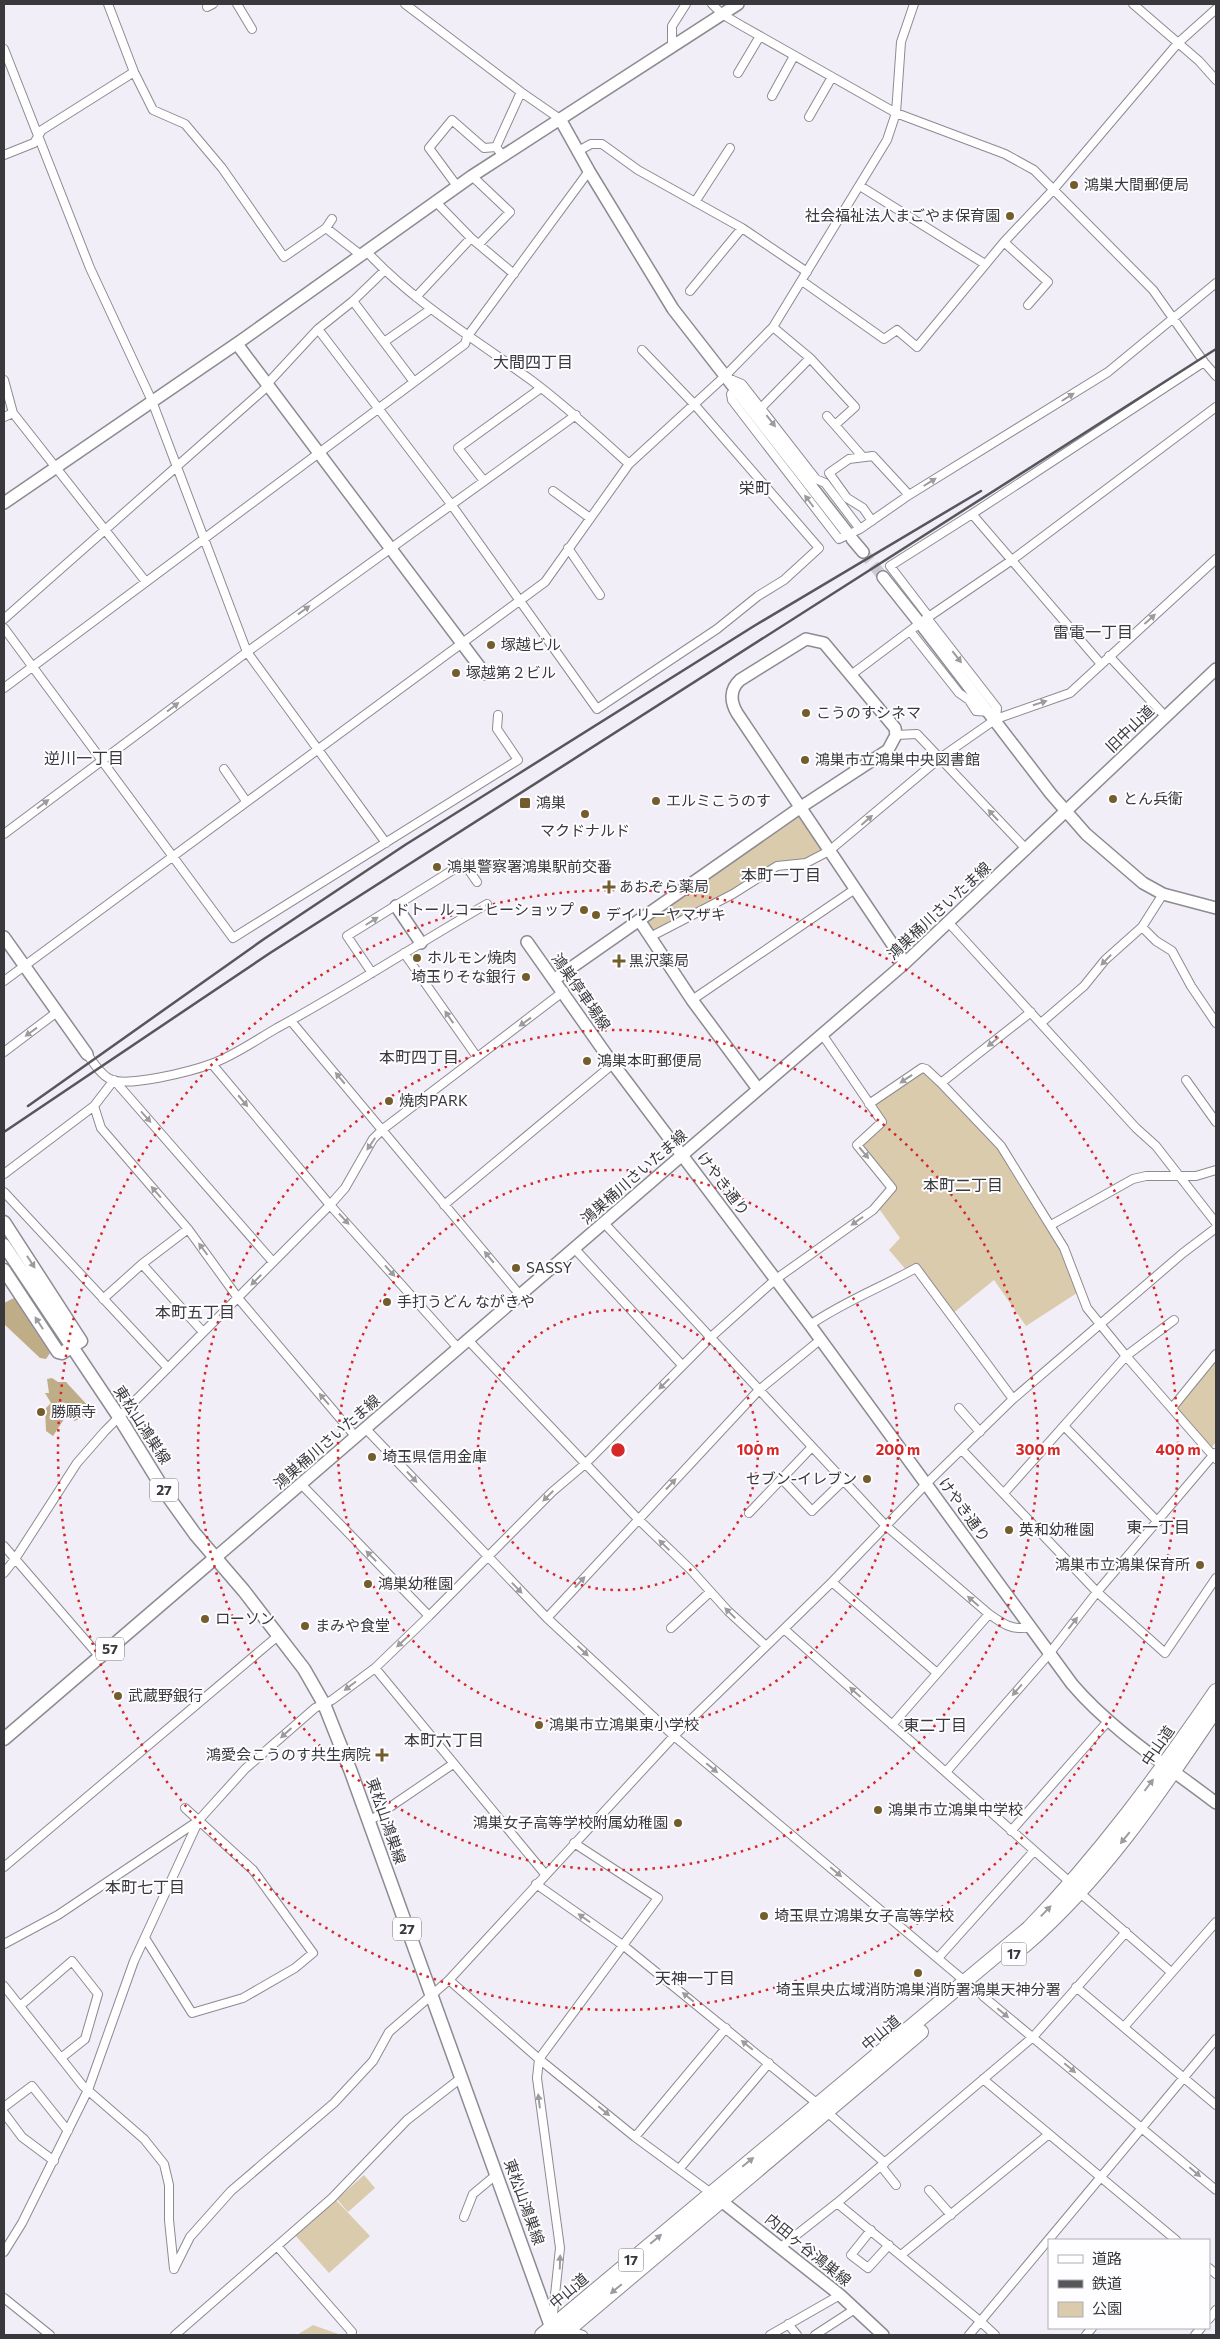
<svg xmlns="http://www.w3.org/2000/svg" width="1220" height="2339" font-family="Commissioner,'Noto Sans JP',sans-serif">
	<rect width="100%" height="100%" fill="#f2eef8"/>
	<path fill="#dacbad" d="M801 807 829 851 806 863 777 866 650 937 639 920Z
		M922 1068 1001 1146 1064 1248 1080 1291 1026 1326 994 1280 952 1314 914 1266 907 1271 889 1250 900 1238 877 1206 892 1187 857 1145 881 1122 869 1104Z
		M1216 1361V1442L1212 1447H1207L1178 1409V1405Z
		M364 2175 375 2188 348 2212 337 2199Z
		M336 2200 370 2236 329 2273 295 2235Z
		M313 2325 341 2335H297Z"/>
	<path fill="#bfad87" d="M14 1298 50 1353 46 1359 40 1358 4 1324V1303Z
		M52 1378 58 1382H66L91 1409 86 1415 75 1421 66 1416 53 1436 46 1431 45 1409 51 1403 45 1393H49L47 1379Z"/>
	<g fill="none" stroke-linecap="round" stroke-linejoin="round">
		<path stroke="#cdcad2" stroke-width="11" stroke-dasharray="11 5.5" stroke-linecap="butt" d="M863 552 883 577"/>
		<g stroke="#8d8a92" stroke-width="10">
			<path id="street" d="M108 4 134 72 153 110 185 124 222 168 284 257 326 228 332 219
				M237 4 252 29
				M405 4 521 92 560 119
				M712 4 722 14 737 23 896 113 1005 154 1034 170 1153 290 1204 362 1216 376
				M1133 4 1199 61 1216 80
				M207 7 213 4
				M672 45V26L686 4
				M4 49 90 268 152 401 247 652 386 843
				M738 73 760 36
				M772 96 794 56
				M809 117 832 77
				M496 147 521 92
				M578 151 591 144H602L638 170 742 228 807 272
				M4 155 34 143 42 130 134 72
				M472 176 510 212 479 244
				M457 186 429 148 452 120 484 148 496 147 503 156
				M860 186 985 264
				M435 201 471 238 514 274
				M695 202 730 148
				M326 228 362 256
				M1004 242 1048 282 1028 305
				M367 252C415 303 475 339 531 380 566 406 597 435 629 464
				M802 281 884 339 897 330 917 347 1004 242 1054 189 1178 43 1216 9
				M690 291 742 228
				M416 297 471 238
				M353 301 414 382
				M773 327 810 358 855 407 835 425
				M318 329 451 504 597 709 717 629 758 596 784 580 819 548 694 404 642 350
				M384 342 431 309
				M728 378 742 384 816 479 825 483 860 529
				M4 380 13 413 146 582
				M268 383 318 329 353 301 384 271
				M735 389 731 394 732 400 839 539 860 529 909 495 1108 372 1216 283
				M761 408 810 358
				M827 416 862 456
				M4 417 13 413
				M484 481 458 448 541 388
				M553 491 590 518
				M972 514 1204 362
				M872 521 863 508 847 498 829 473 849 459 873 456 909 495
				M568 548 600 595
				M929 617 890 566 972 514 1101 664
				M927 618 997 708 996 719
				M4 619 269 385
				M4 628 233 938 518 760 497 729 498 715
				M910 631 959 693 969 700 976 711 990 712
				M1109 656 1165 716
				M851 675 927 618 1012 560 1216 407
				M4 688 465 344 467 337 589 171
				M896 735 917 734 1027 850
				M224 769 246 801
				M4 834 247 652 576 415
				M949 923 1136 1128 1156 1146 1216 1223
				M1142 927 1156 941 1172 951 1191 986 1216 1023
				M650 937 733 894 777 866 806 863 829 851 940 758 996 719 1070 693 1216 559
				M404 953 477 1057
				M372 973 347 936 464 863 477 882
				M4 981 545 582 629 464 724 377 773 327 887 140 896 113 901 42 914 4
				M692 1000 855 889
				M291 1021 520 1295
				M1041 1023 1084 986 1105 960 1142 927 1163 894
				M4 1052 57 1012
				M87 1054C93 1062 101 1075 110 1079 127 1088 192 1071 211 1064 234 1056 256 1040 277 1028 349 989 417 944 487 904
				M212 1064 330 1205 458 1348
				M114 1080 273 1262
				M1186 1080 1216 1122
				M941 1083 1031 1012
				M869 1104 922 1068 926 1069 941 1083 1001 1146 1064 1248 1087 1308 1126 1356 1216 1459
				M94 1106 101 1128 188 1229 238 1298 355 1436
				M4 1174 94 1106 114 1080
				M4 1192 168 1368
				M444 1205 613 1064
				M604 1223 885 1525 989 1614C1003 1624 1013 1631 1030 1627
				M1051 1225 1133 1179 1146 1176H1196L1216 1170
				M574 1248 682 1365
				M142 1264 203 1332
				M103 1299 142 1264 188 1229
				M810 1325C843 1302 880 1288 916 1268L1013 1399
				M468 1340 638 1519 691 1570 728 1611 766 1646
				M959 1408 980 1432
				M1172 1408 1216 1354
				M1064 1426 1158 1522
				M366 1429 547 1618 674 1736 967 1983
				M962 1450 1097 1592 1165 1653 1216 1578
				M782 1479 812 1511 843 1481
				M301 1484 429 1616
				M1005 1492 1126 1356 1174 1320
				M749 1513 811 1448
				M4 1546 100 1657
				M4 1573 15 1559 77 1463 105 1431 330 1205 345 1188 373 1139 383 1129 564 991
				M832 1582 937 1673
				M547 1618 759 1390 820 1340
				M671 1628 710 1592
				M784 1629 1072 1884
				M375 1668 545 1874
				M892 1725 989 1614
				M946 1772 1049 1654 1097 1592 1215 1453
				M368 1822 453 1764
				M1011 1831 1109 1720
				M4 1867 279 1635
				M536 1884 624 1946 819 2105
				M1079 1892 1171 1972
				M145 1938 192 2013 243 1998 295 1968 313 1953 253 1870 185 1808
				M4 1944 58 1915 198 1821 245 1769 292 1728 315 1708 332 1700 375 1668 429 1616 552 1492 585 1464 711 1337 776 1279 873 1210 892 1188 857 1145 882 1122 822 1034
				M938 1958 1034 1851
				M449 1980 539 2059 635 2137 711 2193
				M4 1986 83 2086 144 2139 164 2164 169 2185V2220L174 2269
				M975 1987 984 1997 1216 2190
				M1076 1987 1216 2105
				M20 2006 72 1961 98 1994 85 2039 61 2058
				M1124 2027 1216 1922
				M983 2079 1176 2240
				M4 2107 32 2086 68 2131
				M827 2112 885 2163
				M4 2113 22 2137 54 2161
				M635 2137 726 2028
				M881 2166 896 2185
				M680 2168 769 2063
				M929 2190 951 2215
				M837 2203 980 2321 995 2335
				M464 2217 473 2194 497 2174
				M871 2230 851 2255 868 2268 889 2245
				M277 2246 352 2332 351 2335
				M781 2247 837 2203 1033 2037 1126 1932
				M4 2252 22 2223 88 2090 134 1961 198 1822
				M901 2255 1049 2134
				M1209 2268 1216 2274
				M174 2269 190 2237 231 2191 334 2103 373 2061 389 2032 449 1980 674 1736 832 1582 927 1483 1013 1399 1183 1253 1216 1228
				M4 2298 50 2335
				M1209 2319 1216 2310
				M552 2323 560 2248 537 2078 539 2059 658 1898 574 1843
				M788 2324 797 2335
				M568 2330 583 2335
				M175 2335 332 2198 407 2120 461 2078
				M770 2335 840 2295
				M815 2335 855 2309
				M969 2335 1216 2039
				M1086 2335 1092 2328
				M1195 2335 1201 2328"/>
		</g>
		<g stroke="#8d8a92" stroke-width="14">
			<path id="secondary" d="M560 119 589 171 673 309 846 531
				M237 344 485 674
				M4 503 242 340 472 176 738 4
				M852 539 863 552
				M883 577 918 621
				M923 627 1051 794 1086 834 1143 883 1163 894 1216 908
				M396 906 421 943
				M639 920 692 1000 758 1089
				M4 937 87 1054
				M527 942 608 1057 810 1325 1072 1684C1112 1731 1168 1766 1216 1803
				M555 979 801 807 888 750 896 735 895 728 824 643 806 639 740 680C730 689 730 701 737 713L905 963
				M215 1558 905 963 1216 669
				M715 2196 840 2295 883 2335"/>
		</g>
		<g stroke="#8d8a92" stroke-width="15">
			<path id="primary" d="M4 1222 81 1341 62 1353 58 1352 4 1270
				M4 1245 119 1417 167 1495 195 1534 244 1591 304 1669 324 1704 351 1772 554 2335
				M4 1739 215 1558"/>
		</g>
		<g stroke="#8d8a92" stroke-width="16">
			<path id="highway" d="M1024 1946C1102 1879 1159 1794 1216 1709
				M542 2335 1029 1928C1100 1855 1159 1774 1216 1691
				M562 2335 921 2032"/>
		</g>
		<use href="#street" stroke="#fff" stroke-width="8"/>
		<use href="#secondary" stroke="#fff" stroke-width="11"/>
		<use href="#primary" stroke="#fff" stroke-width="12"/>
		<use href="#highway" stroke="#fff" stroke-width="14"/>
		<path stroke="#57565b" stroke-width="2.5" d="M28 1106 264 939 405 845 754 626 981 491
			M4 1132 270 953 1216 349"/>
	</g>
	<defs><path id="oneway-solid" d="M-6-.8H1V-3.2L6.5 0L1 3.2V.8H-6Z" transform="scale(1.25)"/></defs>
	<g fill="#9c9c9e">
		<use href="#oneway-solid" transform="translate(1068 397) rotate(-32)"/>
		<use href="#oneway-solid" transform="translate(771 421) rotate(52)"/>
		<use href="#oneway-solid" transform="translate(930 482) rotate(-32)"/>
		<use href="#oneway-solid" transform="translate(809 501) rotate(-127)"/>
		<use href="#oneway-solid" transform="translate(304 610) rotate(-36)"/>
		<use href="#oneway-solid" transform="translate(1150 619) rotate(-42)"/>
		<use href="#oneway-solid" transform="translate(957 657) rotate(52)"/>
		<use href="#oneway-solid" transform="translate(1040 703) rotate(-18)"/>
		<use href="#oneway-solid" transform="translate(173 707) rotate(-37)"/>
		<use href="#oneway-solid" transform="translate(43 804) rotate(-37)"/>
		<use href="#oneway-solid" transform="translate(993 815) rotate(-133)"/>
		<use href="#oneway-solid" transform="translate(867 820) rotate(-41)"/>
		<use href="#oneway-solid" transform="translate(372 921) rotate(-32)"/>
		<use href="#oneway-solid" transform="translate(1106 960) rotate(134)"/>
		<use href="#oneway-solid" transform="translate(449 1017) rotate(-125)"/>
		<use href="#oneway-solid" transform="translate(525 1022) rotate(144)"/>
		<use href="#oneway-solid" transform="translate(31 1032) rotate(144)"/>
		<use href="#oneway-solid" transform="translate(993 1042) rotate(141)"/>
		<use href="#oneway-solid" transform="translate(340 1078) rotate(-130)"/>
		<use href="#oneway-solid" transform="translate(906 1079) rotate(146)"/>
		<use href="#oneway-solid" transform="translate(243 1101) rotate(50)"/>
		<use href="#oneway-solid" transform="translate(146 1117) rotate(48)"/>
		<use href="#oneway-solid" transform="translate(371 1144) rotate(124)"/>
		<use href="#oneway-solid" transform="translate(864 1153) rotate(50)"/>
		<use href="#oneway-solid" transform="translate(156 1192) rotate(-131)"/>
		<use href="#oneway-solid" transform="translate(344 1219) rotate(47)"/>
		<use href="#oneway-solid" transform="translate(857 1221) rotate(145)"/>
		<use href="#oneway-solid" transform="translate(203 1249) rotate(-127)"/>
		<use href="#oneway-solid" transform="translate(489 1257) rotate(-130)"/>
		<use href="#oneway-solid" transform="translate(31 1262) rotate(57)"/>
		<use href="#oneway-solid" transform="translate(390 1271) rotate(48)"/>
		<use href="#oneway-solid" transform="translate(256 1280) rotate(135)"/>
		<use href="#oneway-solid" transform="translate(39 1323) rotate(-123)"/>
		<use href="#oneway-solid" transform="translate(664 1384) rotate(135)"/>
		<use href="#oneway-solid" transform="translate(324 1399) rotate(-131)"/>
		<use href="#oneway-solid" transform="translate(412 1477) rotate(47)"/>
		<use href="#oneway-solid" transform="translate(671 1484) rotate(-47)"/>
		<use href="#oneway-solid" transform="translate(548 1496) rotate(135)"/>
		<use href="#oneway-solid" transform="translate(664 1545) rotate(-136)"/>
		<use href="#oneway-solid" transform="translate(371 1556) rotate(-134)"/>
		<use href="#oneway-solid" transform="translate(580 1582) rotate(-47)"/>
		<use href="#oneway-solid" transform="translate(517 1588) rotate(46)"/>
		<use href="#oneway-solid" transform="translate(973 1601) rotate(-139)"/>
		<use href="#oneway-solid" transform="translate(730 1613) rotate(-136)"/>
		<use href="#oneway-solid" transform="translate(1073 1623) rotate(-52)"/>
		<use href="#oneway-solid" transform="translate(402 1642) rotate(137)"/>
		<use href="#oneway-solid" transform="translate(583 1651) rotate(43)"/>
		<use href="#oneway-solid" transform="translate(350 1686) rotate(143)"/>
		<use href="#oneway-solid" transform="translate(1017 1690) rotate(131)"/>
		<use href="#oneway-solid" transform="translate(855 1692) rotate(-138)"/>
		<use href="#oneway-solid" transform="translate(286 1733) rotate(138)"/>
		<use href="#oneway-solid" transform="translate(712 1768) rotate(40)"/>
		<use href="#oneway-solid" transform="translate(1149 1785) rotate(-53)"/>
		<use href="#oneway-solid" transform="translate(1125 1838) rotate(129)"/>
		<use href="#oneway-solid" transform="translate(836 1872) rotate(40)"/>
		<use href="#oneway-solid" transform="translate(1046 1911) rotate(-46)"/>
		<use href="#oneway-solid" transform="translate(584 1918) rotate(-145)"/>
		<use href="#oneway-solid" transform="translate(688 1997) rotate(-141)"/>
		<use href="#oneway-solid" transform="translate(1003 2013) rotate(40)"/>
		<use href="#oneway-solid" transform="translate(747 2045) rotate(-141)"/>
		<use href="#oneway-solid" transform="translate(1070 2068) rotate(40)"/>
		<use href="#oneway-solid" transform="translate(539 2101) rotate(-97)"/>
		<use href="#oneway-solid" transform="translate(604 2111) rotate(40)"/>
		<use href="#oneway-solid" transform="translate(748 2162) rotate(-39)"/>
		<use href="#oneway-solid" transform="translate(1195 2172) rotate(40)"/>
		<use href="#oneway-solid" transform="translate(656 2239) rotate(-40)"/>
		<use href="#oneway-solid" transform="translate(560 2262) rotate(-88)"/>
		<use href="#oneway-solid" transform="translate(616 2289) rotate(140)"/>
	</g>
	<g fill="none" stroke="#d62828" stroke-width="2.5" stroke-dasharray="2.5 5">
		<circle cx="618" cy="1450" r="140"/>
		<circle cx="618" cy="1450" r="280"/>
		<circle cx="618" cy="1450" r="420"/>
		<circle cx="618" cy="1450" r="560"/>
	</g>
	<g fill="#735d2d" stroke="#fefdff" stroke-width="2">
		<circle cx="1074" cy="185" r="5"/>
		<circle cx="1010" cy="216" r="5"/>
		<circle cx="491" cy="645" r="5"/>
		<circle cx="456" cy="673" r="5"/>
		<circle cx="806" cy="713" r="5"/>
		<circle cx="805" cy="760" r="5"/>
		<circle cx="1113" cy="799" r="5"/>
		<circle cx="656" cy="801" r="5"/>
		<rect x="519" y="797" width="12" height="12" rx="2.5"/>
		<circle cx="585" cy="814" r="5"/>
		<circle cx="437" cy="867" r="5"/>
		<path d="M606.5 879.5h5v5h5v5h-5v5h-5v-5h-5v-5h5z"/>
		<circle cx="584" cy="910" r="5"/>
		<circle cx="596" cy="915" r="5"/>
		<circle cx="417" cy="958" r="5"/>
		<path d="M616.5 953.5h5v5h5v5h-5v5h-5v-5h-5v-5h5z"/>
		<circle cx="526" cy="977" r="5"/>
		<circle cx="587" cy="1061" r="5"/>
		<circle cx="389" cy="1101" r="5"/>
		<circle cx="516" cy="1268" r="5"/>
		<circle cx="387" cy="1302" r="5"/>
		<circle cx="41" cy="1412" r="5"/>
		<circle cx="372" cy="1457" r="5"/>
		<circle cx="867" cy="1479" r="5"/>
		<circle cx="1009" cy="1530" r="5"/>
		<circle cx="1200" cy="1565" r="5"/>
		<circle cx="368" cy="1584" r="5"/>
		<circle cx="205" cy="1619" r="5"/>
		<circle cx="305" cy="1626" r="5"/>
		<circle cx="118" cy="1696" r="5"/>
		<circle cx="539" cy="1725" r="5"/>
		<path d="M379.5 1747.5h5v5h5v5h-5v5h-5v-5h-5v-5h5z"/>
		<circle cx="878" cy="1810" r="5"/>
		<circle cx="678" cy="1823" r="5"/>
		<circle cx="764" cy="1916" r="5"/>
		<circle cx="918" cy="1973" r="5"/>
	</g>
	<g text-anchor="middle" stroke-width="4" stroke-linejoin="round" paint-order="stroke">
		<g fill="#fefdff" stroke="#747376" stroke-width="1">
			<rect x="150" y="1478.5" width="28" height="23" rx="4"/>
			<rect x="96" y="1637.5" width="28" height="23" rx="4"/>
			<rect x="393" y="1917.5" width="28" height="23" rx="4"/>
			<rect x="1001.5" y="1942.5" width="25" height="23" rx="4"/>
			<rect x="618.5" y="2248.5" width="25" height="23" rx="4"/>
		</g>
		<g font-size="14" font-weight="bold" fill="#39383c">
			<text x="164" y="1495">27</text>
			<text x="110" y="1654">57</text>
			<text x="407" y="1934">27</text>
			<text x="1014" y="1959">17</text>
			<text x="631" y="2265">17</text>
		</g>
		<g font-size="15" fill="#39383c" stroke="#fefdff" text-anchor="start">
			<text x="1084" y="190">鴻巣大間郵便局</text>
			<text x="1000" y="221" text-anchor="end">社会福祉法人まごやま保育園</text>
			<text x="501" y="650">塚越ビル</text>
			<text x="466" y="678">塚越第２ビル</text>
			<text x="816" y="718">こうのすシネマ</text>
			<text x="815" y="765">鴻巣市立鴻巣中央図書館</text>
			<text x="1123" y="804">とん兵衛</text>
			<text x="666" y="806">エルミこうのす</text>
			<text x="536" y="808">鴻巣</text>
			<text x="585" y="836" text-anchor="middle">マクドナルド</text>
			<text x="447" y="872">鴻巣警察署鴻巣駅前交番</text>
			<text x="619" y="892">あおぞら薬局</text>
			<text x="574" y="915" text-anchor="end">ドトールコーヒーショップ</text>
			<text x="606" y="920">デイリーヤマザキ</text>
			<text x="427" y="963">ホルモン焼肉</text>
			<text x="629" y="966">黒沢薬局</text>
			<text x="516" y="982" text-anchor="end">埼玉りそな銀行</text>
			<text x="597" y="1066">鴻巣本町郵便局</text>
			<text x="399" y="1106">焼肉PARK</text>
			<text x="526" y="1273">SASSY</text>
			<text x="397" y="1307">手打うどん ながきや</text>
			<text x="51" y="1417">勝願寺</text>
			<text x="382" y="1462">埼玉県信用金庫</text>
			<text x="857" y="1484" text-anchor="end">セブン-イレブン</text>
			<text x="1019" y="1535">英和幼稚園</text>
			<text x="1190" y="1570" text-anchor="end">鴻巣市立鴻巣保育所</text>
			<text x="378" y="1589">鴻巣幼稚園</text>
			<text x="215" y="1624">ローソン</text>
			<text x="315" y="1631">まみや食堂</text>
			<text x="128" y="1701">武蔵野銀行</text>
			<text x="549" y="1730">鴻巣市立鴻巣東小学校</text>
			<text x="371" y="1760" text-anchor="end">鴻愛会こうのす共生病院</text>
			<text x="888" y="1815">鴻巣市立鴻巣中学校</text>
			<text x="668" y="1828" text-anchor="end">鴻巣女子高等学校附属幼稚園</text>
			<text x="774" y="1921">埼玉県立鴻巣女子高等学校</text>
			<text x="918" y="1995" text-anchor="middle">埼玉県央広域消防鴻巣消防署鴻巣天神分署</text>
		</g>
		<g font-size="15" fill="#39383c" stroke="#fefdff">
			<text transform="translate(1130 729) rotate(-44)" y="5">旧中山道</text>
			<text transform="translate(939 911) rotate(-43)" y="5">鴻巣桶川さいたま線</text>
			<text transform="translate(581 992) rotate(55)" y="5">鴻巣停車場線</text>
			<text transform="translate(634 1177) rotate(-41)" y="5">鴻巣桶川さいたま線</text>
			<text transform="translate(723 1184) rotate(53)" y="5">けやき通り</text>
			<text transform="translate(142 1425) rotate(57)" y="5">東松山鴻巣線</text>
			<text transform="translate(327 1442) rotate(-41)" y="5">鴻巣桶川さいたま線</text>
			<text transform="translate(964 1510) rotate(54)" y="5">けやき通り</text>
			<text transform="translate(1158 1746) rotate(-55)" y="5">中山道</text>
			<text transform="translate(386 1821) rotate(71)" y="5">東松山鴻巣線</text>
			<text transform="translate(881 2033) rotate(-40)" y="5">中山道</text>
			<text transform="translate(524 2202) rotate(70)" y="5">東松山鴻巣線</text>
			<text transform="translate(808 2250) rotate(39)" y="5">内田ヶ谷鴻巣線</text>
			<text transform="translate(569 2291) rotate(-40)" y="5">中山道</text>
		</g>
		<g font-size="16" fill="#39383c" stroke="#fefdff">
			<text x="533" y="368">大間四丁目</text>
			<text x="755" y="494">栄町</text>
			<text x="1093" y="638">雷電一丁目</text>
			<text x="84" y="764">逆川一丁目</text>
			<text x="781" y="881">本町一丁目</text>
			<text x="419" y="1063">本町四丁目</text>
			<text x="963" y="1191">本町二丁目</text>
			<text x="195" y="1318">本町五丁目</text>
			<text x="1158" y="1533">東一丁目</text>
			<text x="935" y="1731">東二丁目</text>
			<text x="444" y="1746">本町六丁目</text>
			<text x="145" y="1893">本町七丁目</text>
			<text x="695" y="1984">天神一丁目</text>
		</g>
	</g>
	<circle cx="618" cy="1450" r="8" fill="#d62828" stroke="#fefdff" stroke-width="2.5"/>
	<g font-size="15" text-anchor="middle" font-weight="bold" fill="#d62828" stroke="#fefdff" stroke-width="4" stroke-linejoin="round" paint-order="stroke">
		<text x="758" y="1455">100 m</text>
		<text x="898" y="1455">200 m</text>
		<text x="1038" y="1455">300 m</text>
		<text x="1178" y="1455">400 m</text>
	</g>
	<rect width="1220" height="2339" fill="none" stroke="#39383c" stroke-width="10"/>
	<rect x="1048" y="2239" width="162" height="90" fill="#fefdff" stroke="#afaeb1"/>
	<rect x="1058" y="2255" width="25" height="8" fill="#ffffff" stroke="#afaeb1"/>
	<text x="1092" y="2264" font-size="15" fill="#39383c">道路</text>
	<rect x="1058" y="2280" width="25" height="8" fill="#57565b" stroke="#afaeb1"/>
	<text x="1092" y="2289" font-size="15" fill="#39383c">鉄道</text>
	<rect x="1058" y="2302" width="25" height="15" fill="#dacbad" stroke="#afaeb1"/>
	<text x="1092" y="2314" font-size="15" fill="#39383c">公園</text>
</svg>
